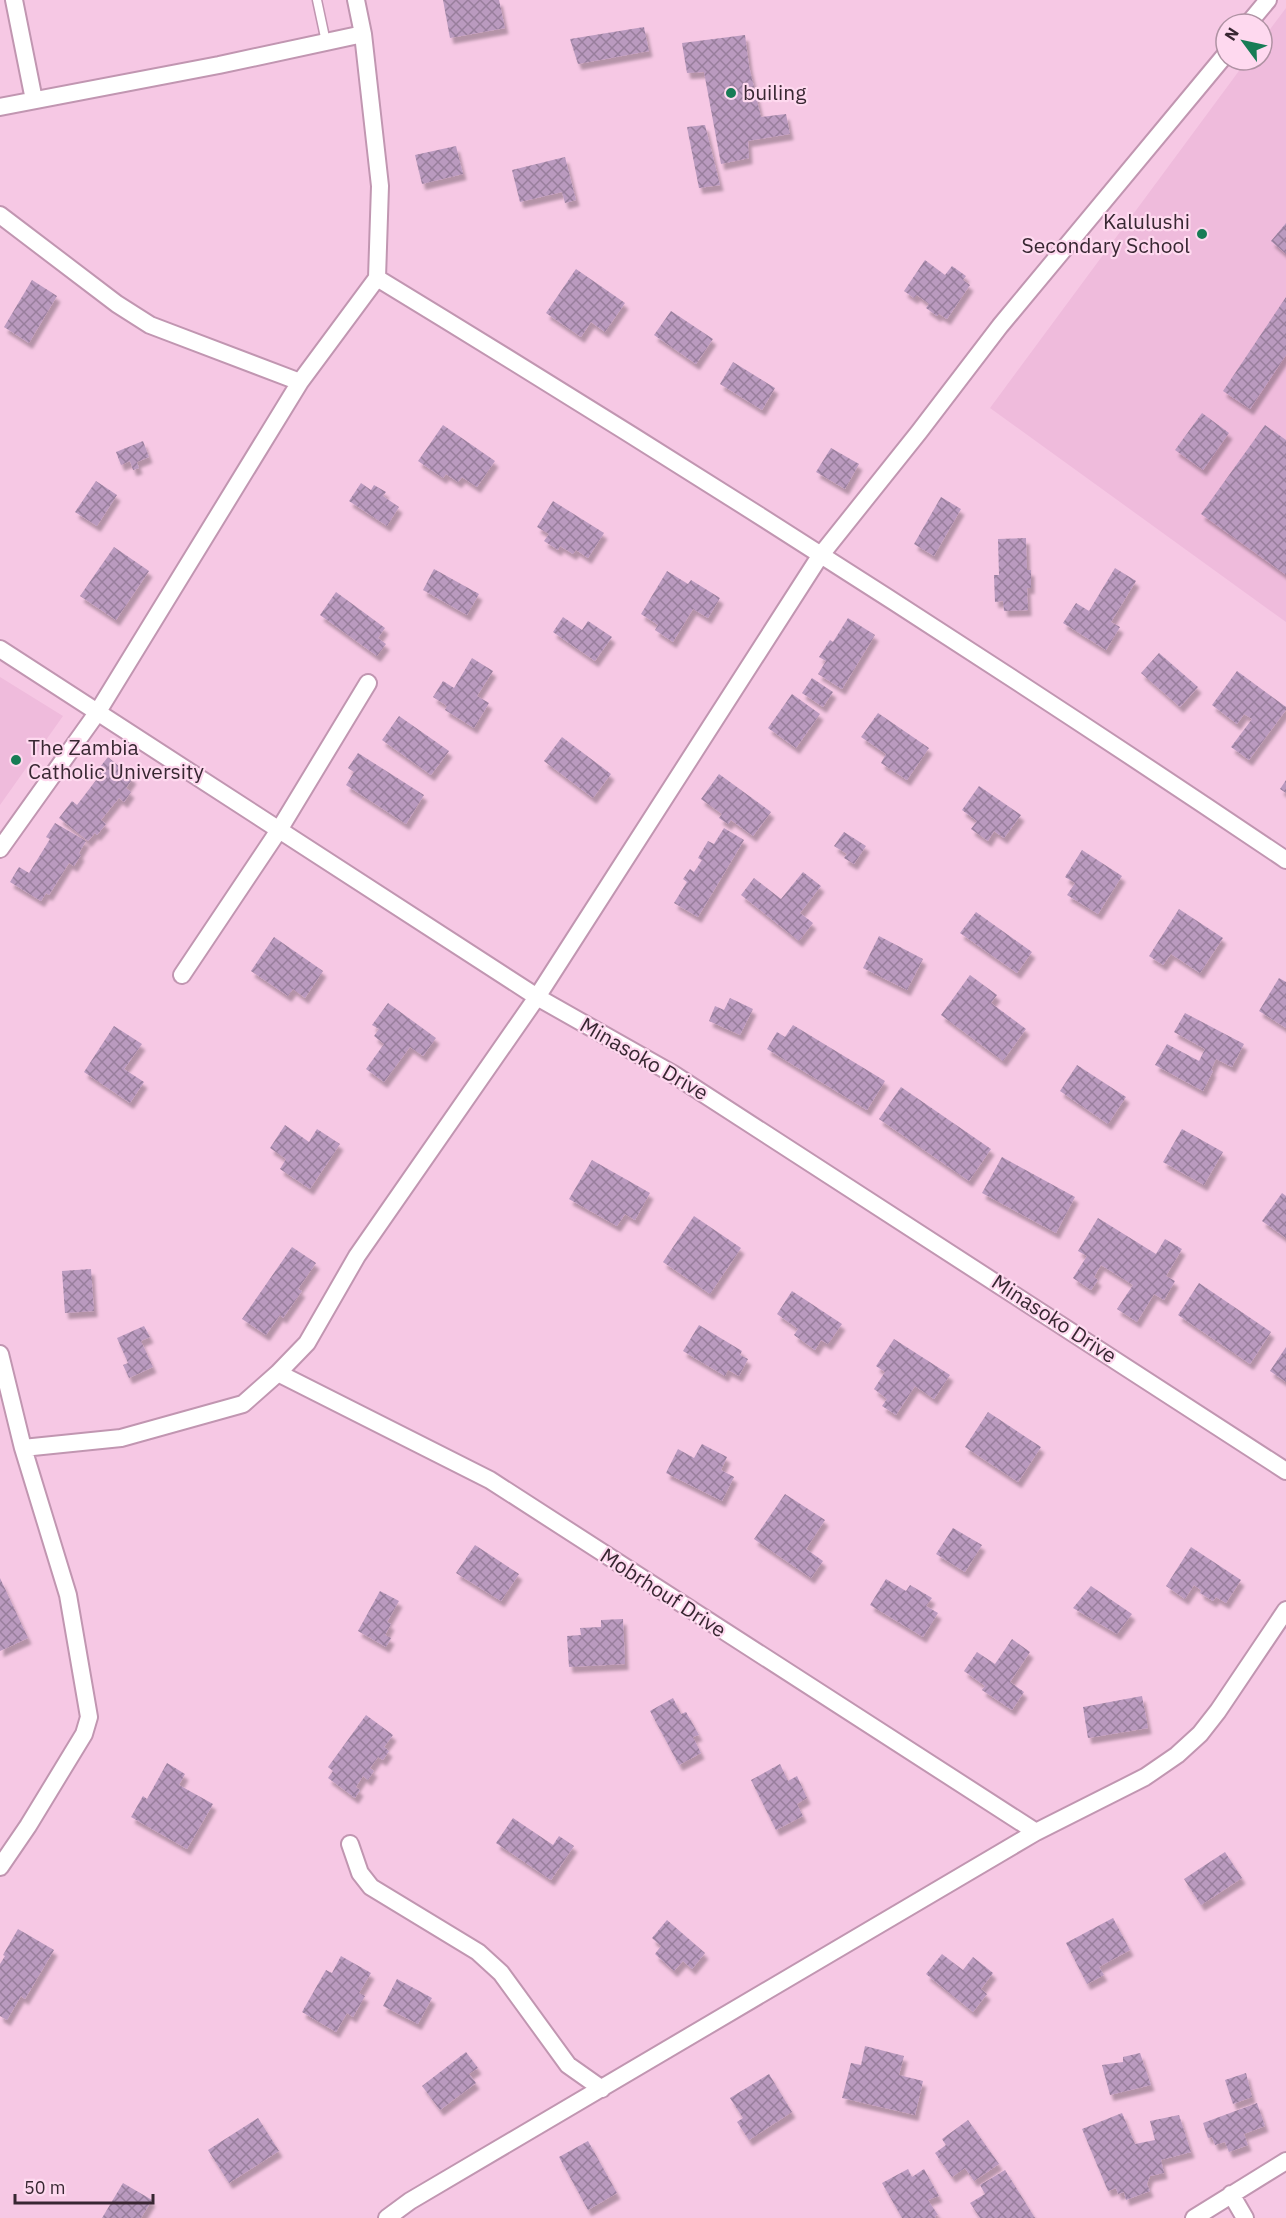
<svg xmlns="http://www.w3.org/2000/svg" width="1286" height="2218" font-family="'IBM Plex Sans',sans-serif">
	<defs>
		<pattern id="building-cross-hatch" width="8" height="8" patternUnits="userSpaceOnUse" patternTransform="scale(1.5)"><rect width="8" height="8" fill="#ba9abf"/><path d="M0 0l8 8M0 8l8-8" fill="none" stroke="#987e9c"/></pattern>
		<filter id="shadow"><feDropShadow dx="3.5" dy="6" stdDeviation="1.5" flood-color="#0004"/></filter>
	</defs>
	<rect width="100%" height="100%" fill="#f6c8e4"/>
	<path fill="#efbbdc" d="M1286 8V622L990 408 1247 60H1262V40Z
		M0 677 63 716 0 805Z"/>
	<path fill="url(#building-cross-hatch)" filter="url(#shadow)" d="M443 0H499L505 28 450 38Z
		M644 27 649 51 578 64 570 39Z
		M745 35 749 66 761 117 786 114 790 134 748 141 749 158 721 164 704 72 687 73 682 43Z
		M705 125 720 185 699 188 687 127Z
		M456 146 463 174 422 184 415 155Z
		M565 157 576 200 565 203 562 192 520 202 512 170Z
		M1286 223V254L1271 241Z
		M925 260 945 275 952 266 966 276 963 280 970 285 947 319 939 314 937 316 926 308 929 304 917 295 914 298 904 291Z
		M576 269 625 303 605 332 591 322 581 337 546 313Z
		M32 280 57 296 29 343 4 327Z
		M1286 297V355L1250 409 1223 391Z
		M671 311 713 339 696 364 654 335Z
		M733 362 775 388 762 410 720 384Z
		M1202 413 1229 433 1203 470 1175 450Z
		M443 425 495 461 477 487 462 477 458 482 446 474 443 478 418 461Z
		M1265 425 1286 440V575L1201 514Z
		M143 441 149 457 137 462 139 468 133 470 130 461 121 465 116 452Z
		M831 448 859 464 845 489 816 472Z
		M96 481 117 495 97 526 75 512Z
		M361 483 371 490 374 485 386 492 383 496 399 507 387 526 349 501Z
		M941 497 961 509 934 556 914 544Z
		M553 501 604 533 588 558 576 550 573 554 560 546 558 550 544 541 549 534 537 527Z
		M1026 538 1027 570H1031V588H1027L1028 610 1004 611 1003 601 995 602 994 575H999L998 539Z
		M114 547 149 571 116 620 80 596Z
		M1115 568 1136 581 1111 622 1120 627 1106 650 1063 623 1076 603 1089 611Z
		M434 569 479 594 467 615 423 590Z
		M667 571 688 584 691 580 720 598 708 618 693 609 673 642 655 630 658 625 641 614Z
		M336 592 385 628 378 638 386 644 377 656 320 615Z
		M563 617 582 630 588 621 612 637 595 661 553 632Z
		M848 618 875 635 842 689 818 674 826 661 819 657 830 640 833 642Z
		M1159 653 1198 687 1180 707 1141 673Z
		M472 658 493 671 477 696 489 703 474 728 445 710 447 706 433 697 443 681 454 688Z
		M1237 671 1286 707V710L1249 760 1231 747 1252 719 1244 714 1237 724 1212 705Z
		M812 678 833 692 823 707 802 693Z
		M792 694 820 714 796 748 768 728Z
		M878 713 929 748 907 780 881 763 886 754 861 737Z
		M399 716 449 751 431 775 382 740Z
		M562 737 611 774 593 798 544 761Z
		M358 753 424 795 406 824 346 785 354 772 348 768Z
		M108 757 133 778 126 788 131 792 124 802 119 798 101 820 106 824 97 835 95 833 88 841 59 818 72 801 77 805 100 775 96 772Z
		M719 774 771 812 753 836 731 820 728 824 719 818 722 814 701 799Z
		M1286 780V793L1280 789Z
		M979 786 1021 815 1004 838 994 831 988 841 971 829 977 821 962 810Z
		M55 823 86 841 79 853 81 855 74 866 69 863 49 895 46 893 41 901 10 882 19 867 29 873 50 839 46 837Z
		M724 828 744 840 698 917 674 903 687 882 683 879 690 869 694 872 702 860 698 858 708 841 714 844Z
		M844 832 866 846 854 864 844 858 847 854 834 846Z
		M1082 850 1122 876 1098 914 1067 895 1075 883 1065 877Z
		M803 872 821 886 800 913 813 923 799 941 741 895 754 878 781 899Z
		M1179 909 1223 938 1200 973 1171 954 1163 965 1149 956Z
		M976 912 1032 952 1017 973 960 933Z
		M879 936 923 959 907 990 863 968Z
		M274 937 323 971 305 998 293 989 288 996 251 971Z
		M970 975 997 995 991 1003 1026 1029 1003 1061 941 1015Z
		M1279 978 1286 982V1028L1259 1011Z
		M730 998 753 1009 740 1035 709 1021 715 1006 724 1010Z
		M388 1003 436 1038 423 1056 410 1047 384 1082 366 1069 384 1044 374 1036 379 1029 372 1025Z
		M1185 1013 1244 1044 1232 1067 1216 1059 1211 1070 1213 1071 1203 1091 1155 1065 1167 1044 1199 1061 1205 1049 1174 1032Z
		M793 1025 885 1081 867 1110 767 1049 777 1032 785 1037Z
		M114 1026 142 1044 124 1069 144 1082 130 1103 84 1072Z
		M1077 1065 1126 1097 1108 1124 1060 1091Z
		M901 1087 991 1149 969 1181 879 1119Z
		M285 1125 309 1142 317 1129 340 1144 310 1189 280 1169 286 1159 270 1148Z
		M1182 1129 1223 1152 1204 1185 1163 1162Z
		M1002 1157 1075 1197 1056 1233 982 1193Z
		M592 1160 650 1193 635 1220 625 1214 617 1226 569 1199Z
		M1282 1193 1286 1196V1238L1262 1221Z
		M694 1216 741 1248 710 1294 663 1262Z
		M1098 1218 1156 1254 1165 1239 1182 1249 1166 1276 1175 1281 1164 1300 1154 1294 1137 1322 1117 1309 1133 1285 1101 1265 1094 1277 1098 1280 1091 1290 1073 1278 1087 1256 1078 1251Z
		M292 1247 316 1263 298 1289 302 1291 283 1318 280 1315 266 1335 242 1319Z
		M91 1269 94 1311 65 1313 62 1271Z
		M1199 1283 1271 1332 1250 1364 1178 1315Z
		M792 1291 842 1324 828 1344 821 1340 815 1350 794 1335 798 1329 777 1314Z
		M699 1325 742 1351 740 1355 748 1359 739 1376 728 1370 725 1376 683 1351Z
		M144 1326 150 1337 141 1341 153 1367 129 1378 123 1365 128 1363 117 1338Z
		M894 1339 950 1375 934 1399 915 1386 896 1415 882 1406 887 1399 874 1389 885 1372 876 1366Z
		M1286 1347V1382L1270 1371Z
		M988 1412 1041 1447 1018 1482 965 1447Z
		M702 1444 727 1457 721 1470 734 1477 722 1501 666 1473 678 1449 694 1458Z
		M785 1494 825 1520 806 1549 823 1561 811 1578 754 1539Z
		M953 1528 982 1545 965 1572 936 1554Z
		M475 1545 519 1574 501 1601 456 1573Z
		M1191 1547 1241 1580 1226 1603 1216 1597 1213 1601 1200 1593 1201 1590 1194 1585 1185 1599 1166 1586Z
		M0 1578 28 1638 0 1651Z
		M886 1579 906 1591 910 1585 932 1598 926 1606 938 1613 923 1637 870 1605Z
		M1091 1586 1132 1614 1117 1634 1073 1608Z
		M380 1591 399 1601 387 1622 391 1624 385 1635 391 1638 386 1647 358 1631Z
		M623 1619 625 1664 569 1667 567 1636 581 1635 580 1628 601 1627V1620Z
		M1012 1639 1030 1652 1010 1682 1024 1692 1012 1710 982 1690 985 1686 964 1671 977 1652 995 1664Z
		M1142 1696 1148 1728 1088 1738 1083 1707Z
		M673 1698 681 1714 686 1712 699 1735 693 1737 701 1753 679 1765 650 1711Z
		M366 1715 393 1735 384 1747 389 1751 383 1760 378 1757 370 1768 374 1771 368 1780 363 1776 356 1787 360 1790 355 1798 328 1778 333 1771 328 1767Z
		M167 1763 185 1774 179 1785 213 1804 187 1849 131 1817 143 1796 147 1799Z
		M780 1764 788 1781 797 1776 807 1798 797 1804 803 1816 776 1830 751 1780Z
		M513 1818 553 1845 559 1836 574 1846 551 1880 496 1843Z
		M1225 1852 1242 1878 1201 1905 1184 1879Z
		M1113 1918 1130 1950 1099 1967 1104 1975 1087 1984 1066 1943Z
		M667 1920 705 1953 692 1969 683 1961 674 1971 655 1954 661 1946 652 1938Z
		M18 1929 54 1950 25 1999 21 1996 7 2020 0 2016V1964L5 1956 3 1955Z
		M942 1954 963 1970 973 1957 993 1973 981 1989 987 1994 973 2012 926 1974Z
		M341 1956 371 1973 359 1993 365 1996 353 2017 347 2013 336 2032 302 2012 326 1970 332 1973Z
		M397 1979 432 1998 418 2024 383 2006Z
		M865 2046 904 2056 899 2075 923 2081 915 2115 842 2098 851 2063 861 2065Z
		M466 2052 478 2068 469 2074 476 2083 440 2110 422 2086Z
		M1140 2053 1151 2085 1110 2095 1102 2065 1123 2062V2057Z
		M1246 2073 1252 2097 1233 2104 1225 2080Z
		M769 2074 792 2112 749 2140 737 2122 743 2118 730 2098Z
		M1257 2103 1265 2126 1244 2134 1248 2145 1229 2152 1225 2142 1215 2145 1212 2137 1208 2138 1203 2123Z
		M1122 2113 1135 2144 1155 2140 1150 2121 1179 2115 1191 2152 1161 2160 1164 2173 1150 2176 1147 2184 1150 2191 1126 2200 1124 2192 1118 2194 1116 2188 1108 2191 1082 2129Z
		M258 2118 279 2151 229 2183 208 2150Z
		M968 2120 999 2164 974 2181 965 2168 952 2177 935 2153 946 2145 942 2139Z
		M588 2141 617 2193 588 2210 559 2157Z
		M908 2169 912 2177 924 2169 939 2196 928 2200 938 2215 935 2216 936 2218H902L882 2183Z
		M1005 2170 1035 2218H980L970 2203 985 2194 980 2185Z
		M123 2183 152 2200 141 2218H102Z"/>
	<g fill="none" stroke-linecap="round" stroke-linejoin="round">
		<g stroke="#c196b1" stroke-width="11">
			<path id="service" d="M317 0 326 42"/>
		</g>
		<g stroke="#c196b1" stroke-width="20">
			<path id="minor" d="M14 0 34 100
				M356 0 363 34 380 186 377 278C684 465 988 659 1286 860
				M1248 24 1268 0
				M0 107 219 65 363 34
				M0 215 117 304 150 325 300 382
				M0 649 537 997 673 1074 1286 1471
				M0 849 97 713 300 382 377 278
				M182 975 279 830 368 683
				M0 1354 23 1448 121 1438 243 1404 278 1373 307 1343 357 1256 537 997 820 556 919 432 1000 326 1226 54
				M278 1373 490 1480 1036 1832
				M350 1844 360 1873 371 1887 478 1952 501 1973 568 2065 602 2089
				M0 1867 28 1826 84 1734 89 1717 68 1595 23 1448
				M1231 2194 1245 2218
				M387 2218 410 2201 1036 1832 1145 1777 1177 1755 1200 1734 1218 1711 1286 1610
				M1194 2218 1286 2161"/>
		</g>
		<use href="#service" stroke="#fff" stroke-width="8"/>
		<use href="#minor" stroke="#fff" stroke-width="16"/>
	</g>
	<g fill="#177c55" stroke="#fed9ef" stroke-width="2">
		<circle cx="731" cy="93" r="6"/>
		<circle cx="1202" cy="234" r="6"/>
		<circle cx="16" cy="760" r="6"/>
	</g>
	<g text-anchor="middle" stroke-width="4.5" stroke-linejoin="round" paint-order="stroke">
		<g font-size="21" fill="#382732" stroke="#fed9ef" text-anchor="start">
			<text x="743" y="100">builing</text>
			<text x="1190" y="229" text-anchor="end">Kalulushi<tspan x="1190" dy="24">Secondary School</tspan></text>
			<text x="28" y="755">The Zambia<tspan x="28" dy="24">Catholic University</tspan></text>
		</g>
		<g font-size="21" fill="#382732" stroke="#fed9ef">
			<text transform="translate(644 1059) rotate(30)" y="7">Minasoko Drive</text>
			<text transform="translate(1054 1319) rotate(33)" y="7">Minasoko Drive</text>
			<text transform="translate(663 1593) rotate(33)" y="7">Mobrhouf Drive</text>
		</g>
	</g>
	<g transform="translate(1244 42) rotate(303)"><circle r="28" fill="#fed9ef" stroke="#af92a3" stroke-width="1.5"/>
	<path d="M0-4.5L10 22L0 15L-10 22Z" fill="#177c55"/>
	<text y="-9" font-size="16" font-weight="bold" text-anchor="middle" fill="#382732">N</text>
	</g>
	<path d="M15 2194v9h138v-9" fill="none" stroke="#382732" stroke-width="3"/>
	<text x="24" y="2194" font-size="18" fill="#382732" stroke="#fed9ef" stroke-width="4.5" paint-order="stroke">50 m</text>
</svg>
